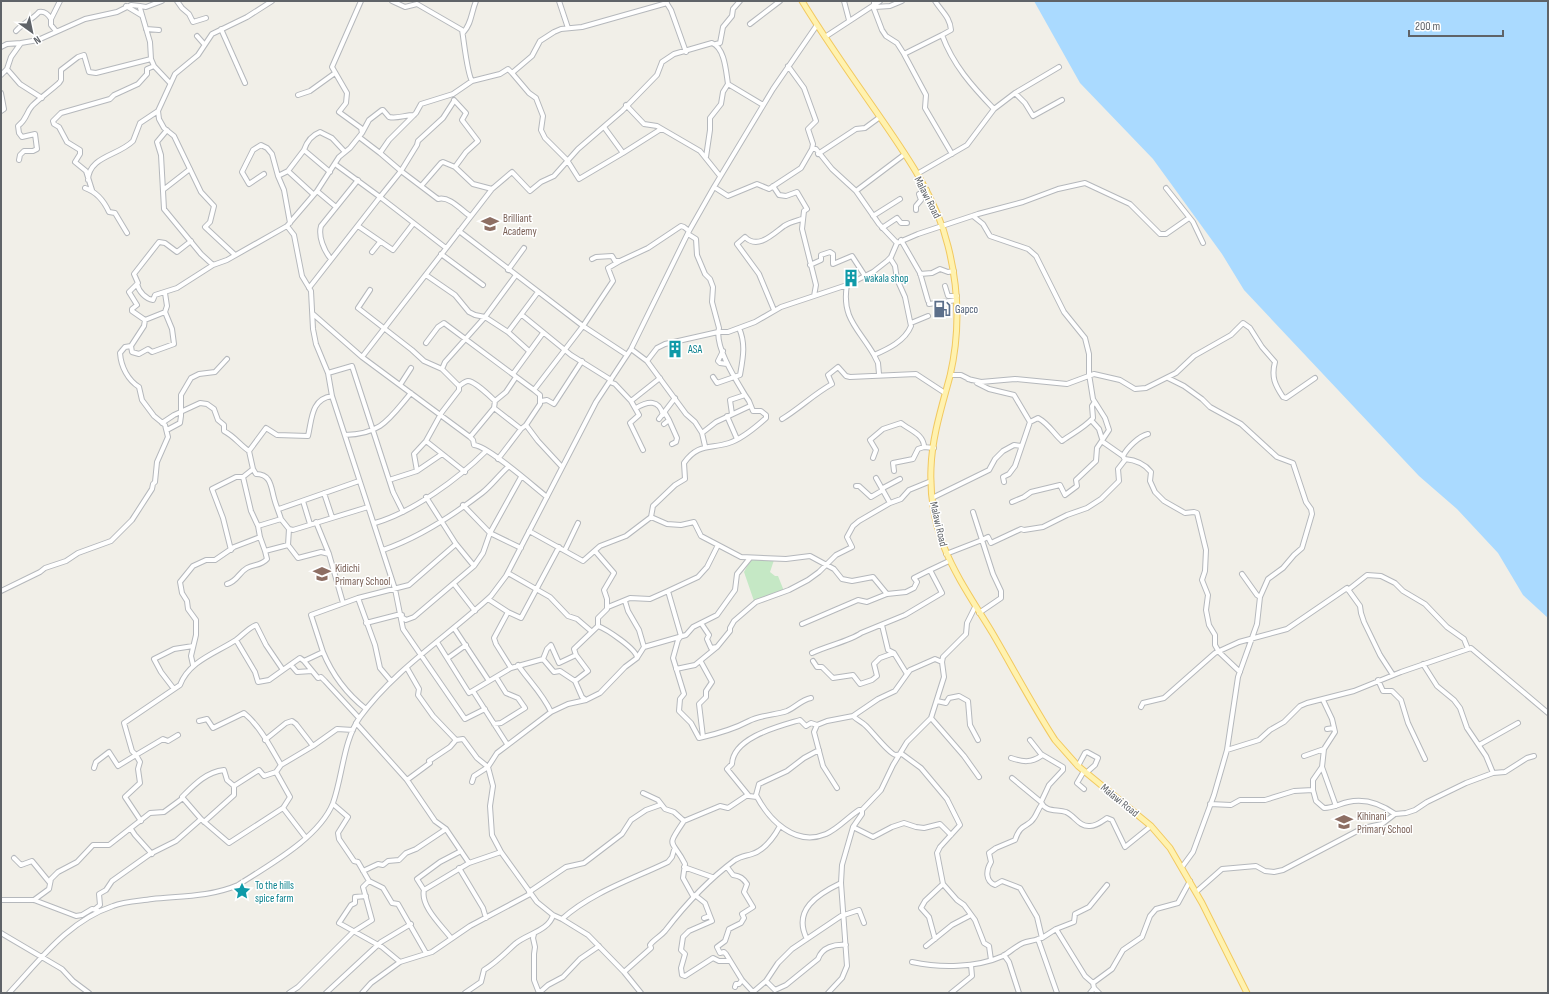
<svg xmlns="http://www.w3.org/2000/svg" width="1549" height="994" font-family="'Sofia Sans Condensed',sans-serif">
	<rect width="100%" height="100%" fill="#f1efe8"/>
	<path fill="#c5e8c5" d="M751 559 774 560 770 572 775 576H778L784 591 754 601 744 572Z"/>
	<path fill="#aadaff" d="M1034 1H1548V618L1523 595 1498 553 1457 509 1419 476 1244 290 1222 254 1153 159 1080 83Z"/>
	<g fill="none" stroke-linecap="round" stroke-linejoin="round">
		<g stroke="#b5b8bc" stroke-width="6">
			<path id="minor" d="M162 1 146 7 140 6V8L150 42 151 59 154 66 170 83
				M177 1 182 8 189 14 193 22 206 18
				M392 1 405 7 417 4 462 30C464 41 467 73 472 81
				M559 1 568 28
				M844 1 849 20
				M874 1V9L882 30 886 36 897 43 904 54 926 95 925 108 952 154
				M935 1C942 12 950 17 951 30L942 35C953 65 972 86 994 109
				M666 2 671 10 686 52
				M126 6 141 15
				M875 7 890 6 902 1
				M51 19 60 1
				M750 24 780 1
				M146 29 159 30
				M221 29 245 83
				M16 31C23 23 32 20 39 12 45 11 48 14 51 19V25L56 31
				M463 33C472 23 471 13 476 1
				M197 36 204 44
				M825 37 880 1
				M716 44 720 43 723 27 732 16 733 9 740 1
				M1 47 7 44 21 43
				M904 54 942 35
				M788 66 804 88 816 121 808 129 813 144 812 149H816L832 169 856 191 879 224 897 243
				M7 69 20 84 42 98
				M512 73 529 93 536 98 543 116 541 130 545 138 567 160 579 179 623 153
				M1 75 7 69 11 57 21 43 38 40 85 19 117 12 131 5 140 6
				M728 84 763 105
				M1 93 4 109 1 111
				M1015 93 1025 103 1033 116 1062 100
				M298 95 310 91 335 73
				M454 101 443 118 418 141 417 145 401 171 438 199C450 196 461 210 470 216
				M626 105 644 124 657 126 700 151 720 176
				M158 111 159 119 164 128 174 136 201 192 214 206 210 222 205 227 235 255
				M604 127 623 153 661 129
				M167 130 157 142 161 155 164 209 201 254 213 265
				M362 133 369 120 382 110H383L389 117C397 119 405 115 414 115
				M359 137 380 153
				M818 154 856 129 865 128 880 117
				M19 160 20 155 24 151H33L37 149 35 134 22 137 19 133 18 126C28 118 25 114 32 106 40 98 50 91 59 83L61 80V70L78 57 84 55 89 72 96 73 151 59
				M335 164 380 197 401 171 380 153 389 140 416 113 421 104 453 94 472 81 500 74 508 69 512 73 532 56 540 41 554 32 561 29 582 27 667 3
				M455 167 473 184 492 189
				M288 171 304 150
				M330 172 304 150C307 141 312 135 320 132L332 138 345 152
				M264 174 249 184 242 172 253 150 261 145 267 148 272 154 278 176 284 190 290 223
				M917 174 967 145 994 109 1015 93 1059 67
				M278 176 288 171 313 194
				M88 180C89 156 118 156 133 141L140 123 158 111 175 74 198 55 212 34 247 17 272 1
				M422 185 441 163 443 162 455 167 466 152 478 141 462 120 466 113 454 100
				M773 186 779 195 786 196 797 192 807 209 804 211 802 229 816 285 814 296
				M714 187 728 196 757 184 769 189 801 168 812 149
				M85 188C97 192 104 201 109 212L115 213 127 233
				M1166 188 1193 222 1203 243
				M92 190 86 171 75 162 80 154V150L67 142 59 127 54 124 53 121 61 113 110 99 114 95 138 84 147 74V69L154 66
				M163 190 190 169
				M317 191 336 207
				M856 191 905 154
				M916 210V206L921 200 919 194 927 190
				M873 216 900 199
				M973 216 983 224 990 236 1028 249 1036 256 1064 312 1085 338 1089 354V374L1093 399 1105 418 1109 430 1097 448 1096 461 1076 480 1077 486 1065 495 1060 485 1031 492 1024 497 1012 502
				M287 226 294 235 302 276 311 291 313 329 316 344 328 373 332 396 395 589 403 629 465 719 485 709
				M358 226 393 250 413 224
				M882 228 897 218 901 223H907
				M459 231 583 326 627 355
				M688 234 696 239 697 255 705 274 710 279 713 287 712 302 719 328C714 346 736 380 745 395
				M901 240 920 273 928 301
				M372 252 380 242
				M441 254 483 285
				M331 259C324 251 318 236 321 226L358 180
				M592 259 596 257 612 256 615 261H620L648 248 681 226 684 227 689 231
				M810 265 821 260V255L830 252 833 254V264L852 256 865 276
				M508 270 524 248
				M920 274 932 273 940 269 948 272 954 271
				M426 275 455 295 469 312 475 315 485 317 508 332
				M137 284C139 292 146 299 153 300L155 295 177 288 213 265 227 260 287 226 317 191 339 157 350 148 362 133 361 128 339 112 346 103 347 93 332 67 361 1
				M847 285C841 318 859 329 874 355
				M945 286 948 296H957
				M309 288 380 197 446 248
				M370 290 358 308 412 350 424 361 442 369 459 386C461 385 465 381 468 381 474 381 490 396 495 401
				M165 293 167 306 165 312 145 320 132 311V309L137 305 129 292 138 283 134 274 159 242 165 243 177 252 191 241
				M929 304 957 300
				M774 310 759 274 737 244 745 237C758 250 773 234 784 226 790 222 796 221 802 219
				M313 314 362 357 470 437 473 440 474 445C488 446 533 486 547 497
				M522 315 571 355 611 380
				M911 323 928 316
				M426 343 438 327 444 323 534 390 540 395V404L526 425
				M131 346 132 352 139 354 148 349 152 352 174 344 172 329 165 312
				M631 349 647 361 686 414 695 422 702 433 705 446
				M529 351 508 332 538 292
				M723 351 718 361 720 363 727 364
				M362 357 492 189 512 172 530 191 541 182 554 176 578 149 622 111 657 75 662 62 674 54 712 43C725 48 726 72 728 84L723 92 721 104 710 118V130L706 157
				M647 361 657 348 665 344 718 332H728L755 322 781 307 847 285 873 272 887 261 891 257 897 243 918 234 978 214 1023 202 1058 189 1085 183 1130 204 1160 234H1166L1189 218
				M442 369 445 362 485 317 516 275
				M328 373 352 366 393 492 403 512
				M513 374 543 333
				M879 374 878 363 874 355C888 349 905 341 911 326L905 297 897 279 895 266 890 258
				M950 375H961L971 380
				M516 377 506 392 495 401 494 408 521 429 526 425 538 441 562 467
				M713 377 717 383 740 375C743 358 746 344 739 328
				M1168 378 1184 386 1202 399 1210 407 1241 424 1277 457 1293 463 1306 502 1311 509 1312 514 1302 548 1294 555 1283 568 1268 579 1260 597 1257 624 1238 677 1227 750 1214 795 1193 852 1182 867
				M968 379 981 382 1015 379 1067 384 1094 374 1120 380 1135 389 1146 388 1176 373 1194 356 1231 335 1243 323 1250 328 1262 347 1275 362C1271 377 1275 385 1283 397L1286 398 1315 378
				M610 382 615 384 631 401
				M977 383 989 389 1014 395 1030 422 1015 466 1009 474 1003 477 1004 482
				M400 385 411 368
				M534 390 583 326 613 281 608 268 620 261
				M332 396C311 399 312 419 308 436L277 435 266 428 249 451 253 469 243 477 251 511 258 526 281 519 289 529 293 530 368 507
				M541 401 547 400 554 404 582 361
				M636 408C648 401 659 399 663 415
				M727 416 737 439
				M659 419 675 398
				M782 419C800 408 814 394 832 384L828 375 838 367 846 376 850 377 916 374 945 393
				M669 420 677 438 676 442 672 444
				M1091 420 1099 429 1103 442 1123 456
				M1030 422 1038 418C1049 424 1053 433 1062 441 1073 433 1084 428 1093 418L1092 406 1094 403
				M162 423 174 415 200 403 207 404 214 409 218 420 224 425V431C234 436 240 445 249 451
				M664 424 669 420 665 413
				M167 430 180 423 181 416V395L191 378 199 374 215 372 227 359
				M702 433 716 422 750 406
				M345 435C382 434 389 419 411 393
				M470 437 494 408
				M426 441 465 472
				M643 450 630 423 639 415 631 401 660 378
				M873 458 876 450 870 440 883 429 901 423C909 430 924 434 924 447L934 448
				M498 459 521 429
				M1125 459C1135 460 1145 464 1151 472L1150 481 1155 492 1164 501 1185 513 1194 512 1197 513 1206 550 1205 571 1202 580 1208 595 1206 610 1209 625 1215 635V645L1219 652 1240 672
				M253 469 256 474C271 474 271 487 274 498 276 506 279 512 281 519
				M417 471 442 454
				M894 471 893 463 913 459 918 449 924 447
				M876 478 890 503
				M389 480 417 471 414 454 426 441 442 412 459 390V386
				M856 486H859L871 497 883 490
				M883 488 900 479
				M324 493 332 517
				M426 497 456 544 474 566
				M932 498 989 470 995 459 1003 451 1014 445 1021 446
				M303 501 310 524
				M463 505 490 533 521 548
				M279 509 359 481
				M651 517 667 524 681 525 694 522 701 536 741 557 786 559 810 556 834 569 842 579 852 581 873 577 887 594
				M316 522 329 554 343 603
				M375 523C413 512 458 479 486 451
				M529 531 583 561 600 546 626 536 651 517 653 506 675 485 685 479 684 463C698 443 710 449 729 443 742 439 756 427 766 418V415L761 411H753L749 401 745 395 730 400 732 414
				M260 537 265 551
				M288 545 289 529
				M231 550 223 518 212 489 236 477H243
				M383 550C418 538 452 516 482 493 491 486 499 475 508 467
				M565 550 578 523
				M946 554 982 540 973 512
				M508 573 550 597 568 616 577 619 591 631
				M1242 574 1257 595 1260 597
				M227 584C238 581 238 573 247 568 254 564 261 566 267 559L265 551 288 545 298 558 321 552 329 554
				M454 584 475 611
				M1348 590 1367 575 1381 576 1395 583 1403 591 1425 604 1447 627 1464 639 1468 649
				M1 591 40 572 45 568 66 561 78 553 111 541 132 520 152 489 153 484 155 482 157 462 168 437 165 425 154 416 142 400 139 387C128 380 121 367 120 353L125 347 131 346 144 326 145 320
				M668 591 698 577 707 567 718 545
				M358 598 375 645 380 668 391 681
				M488 599 508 612 521 618 559 547
				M625 601 628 611 639 630 644 647
				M608 607 630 598 650 599 668 591 681 636 678 640 673 658 684 694 680 699 679 711 691 723 699 738C717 734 734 729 749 721 760 715 776 715 787 711 796 707 801 700 811 698
				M979 613 1001 598V591L993 574 982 540 988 537 991 543 1021 529 1024 530 1043 527 1067 515 1087 508 1101 499 1119 481 1118 469 1125 460 1123 456C1127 448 1139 436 1148 434
				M403 618 406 620 414 617 474 566 483 553 490 533 521 477
				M366 623 397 615H402
				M701 623 709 635 707 639 711 648 717 647 730 631V628L734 621 756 602 789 590 808 580 819 572 836 555 852 547 847 537 853 526 859 521 890 503 901 499 909 490 931 481
				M802 624 858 600 867 602 887 594 906 592 914 588 917 582 914 578 930 570
				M882 625 888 650 894 653 907 674
				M598 626C606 629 637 649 637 658
				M454 628 489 681
				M236 640 255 672 258 682 269 680 283 670
				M437 642 469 693 511 668 496 644 494 638 508 612
				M323 652C332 674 347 694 366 709
				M812 653C826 646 850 641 861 633L905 615 942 593 930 570 949 561
				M448 658 466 645
				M543 659 547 649 551 645 559 663 576 655
				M304 661 318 678 321 677 325 681 359 718
				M813 661 817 667H822L833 678 853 675 860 684 872 680 877 676 874 664 880 658 894 653
				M701 662 712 682 706 691V697L699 704 703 737
				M1423 664 1437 686 1454 700 1460 708 1467 728 1486 756 1493 773
				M193 665 191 656 196 635V620L188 609 187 601 182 593 180 582 193 566 206 560H215L234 547 260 537 258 526
				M291 665 297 672 312 671
				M518 665C529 681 543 694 551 712
				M511 668 543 659 554 672 560 671 575 681
				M676 669 695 665 717 647
				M1378 680 1383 691H1392L1401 700 1408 723 1425 759
				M174 689 161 672 154 659 174 649 193 646
				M473 691 507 744
				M586 700 582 697 575 681 588 671 576 655 574 649 598 626V618L607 609V599L604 590 614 573 595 551
				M1323 700 1332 719 1335 732 1324 749 1322 767 1313 780V790L1316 801 1324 808C1333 808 1339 804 1348 802 1365 798 1381 804 1395 814L1406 813 1415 810 1427 802 1466 783 1493 773 1505 772 1527 758 1534 756
				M937 701 946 703 949 698 959 696 968 701 970 725 978 740
				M1141 707 1143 703 1164 698 1215 653 1239 642 1287 629 1347 588 1360 606 1361 613 1364 622 1380 655 1393 675
				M853 716C857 720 862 722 865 725 871 730 890 755 896 755 898 755 900 754 902 754L921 768 947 799 960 825 940 847 937 853 943 884 925 901 921 908 929 917 935 939
				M931 718 964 756 979 777
				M199 721 207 719 213 728 244 713C260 726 271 748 281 765L276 772 290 797 283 808 229 843 201 819 182 797C194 785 206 772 224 770L227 780 234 786
				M356 723 407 780 435 821 446 829
				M494 724 501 723 525 708 518 698 506 693 496 677
				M817 725 814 732 823 766 837 788
				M1327 729 1334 728
				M178 735 168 741 163 739 136 755 132 751 124 723 180 685C189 661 216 653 236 640 243 635 248 628 256 625L266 645 283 670 300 658 304 661 323 652 311 615 358 598 409 585 456 544
				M265 740 286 723 292 721 296 724 313 746 281 765
				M456 740 463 739 477 758 488 767 493 786 490 806 492 835 501 852
				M1030 740 1041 754 1063 767V770L1049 785 1041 802C1046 813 1057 809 1066 812 1075 816 1079 827 1090 826 1097 826 1101 822 1107 818L1112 820 1125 847 1151 826
				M1479 745 1518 723
				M313 746 337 729 353 730
				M819 750 804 758 787 771 759 784 756 795C769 820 795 847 826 834 838 829 848 817 859 810H862
				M1227 750 1259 740 1270 730 1284 722 1300 706 1307 703 1354 691 1401 672 1471 648 1548 713
				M1304 756 1324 749
				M1011 758C1023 762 1031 763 1041 756V754
				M1078 766 1085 753 1087 752 1098 758 1095 765 1086 773
				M1322 767 1336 806
				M94 768 96 762 109 752 118 766 136 755 140 762 138 769 140 783 125 797 141 821
				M1012 778 1041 802
				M407 780 430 763 429 761 450 747 456 740 433 716 418 695 419 689 407 668
				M472 782 474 776 488 767 497 753 551 712 568 704 586 700 600 693 625 667 637 658 644 647 686 635 693 627 717 615 735 590 737 574 750 558
				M1084 789 1077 783 1084 771
				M643 793 658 800 665 809 674 812 684 821C665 849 672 838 685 864L683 878 693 896
				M757 797 749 796 727 769 732 764C733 737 780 726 800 720L806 726 811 723 817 725 827 721 853 716 878 699 895 691 910 670 935 659 942 662
				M1042 804C1038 809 1037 814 1034 818 1028 828 1021 822 1015 840L996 848 989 853 991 862C986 870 985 881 995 885L1002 881 1020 888 1037 917 1042 938 1056 929 1074 922 1075 914 1089 907 1107 885
				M1210 804 1231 805 1240 800H1265L1294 791 1313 790
				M283 808 306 838
				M684 821 720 806 728 808 746 796H749
				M204 822 234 795V786L259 770 264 776 276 772
				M853 827 873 837 892 827 904 823 916 827 924 828 940 824 951 835
				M131 829 135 835 152 854
				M14 858 21 865 32 861 50 883
				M684 867 712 877
				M727 867 733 875C740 876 743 878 747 884L744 892 753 907 742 914 744 918 741 923 729 929 725 941 717 947 720 953 724 952 726 954 742 980 753 992
				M459 868 483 908 486 918
				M363 871 378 864 383 865 388 861 399 860 406 853 416 849 446 829 469 863
				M369 881 383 888 392 903 398 904 426 953
				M943 884 957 900 964 905 975 920 984 943 989 946 991 960
				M424 890 417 879 440 862 461 851
				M529 892 566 867 584 863 622 834 631 820 646 810 660 805
				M1196 892 1222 869 1256 866 1265 871 1274 872 1283 870 1363 828 1382 824 1395 814
				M695 895 705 903 710 916
				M366 896 355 897V903L351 905 339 923 382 947 400 962
				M1 900H34L76 916 82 915 92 909 97 910
				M34 900 49 889 51 879 58 872 77 862 93 845H109L150 813 164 812 183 798
				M95 909 100 905 99 894 106 890 112 881 150 854 176 841 201 819
				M704 918 710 916 712 921 689 931 683 937 681 950 685 954 681 968 682 975 685 976 713 958 719 961H729
				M562 919C592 892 633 879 668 862L672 857 674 850
				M1056 929 1085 976 1093 983
				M1 933 62 969 73 981 89 993
				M534 934 533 938 535 947 534 954V980L539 993
				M451 938C442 926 420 906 424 890L469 863 501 852 537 902 553 915 562 919 588 935 624 972 641 993
				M1041 938 1038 939 1057 993
				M807 939C792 910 818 894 841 883
				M926 946 952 925 971 915
				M1004 955 1009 962 1019 993
				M912 962C940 968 976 968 1003 956 1010 952 1016 946 1023 943 1028 941 1033 941 1038 939
				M624 972 651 948 650 945C654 939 660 937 665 931 685 905 708 880 735 860 741 856 746 856 752 854 765 850 774 837 780 826
				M766 981 775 990 786 985 818 959C822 947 835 944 846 945
				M735 987 736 984H739L742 980
				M1094 988 1099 993
				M9 993C40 960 68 921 113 906 125 901 139 901 152 899 181 896 210 897 238 885 269 865 319 838 333 803 343 775 343 741 360 717 395 669 448 636 491 596L506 576 596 402 631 349 689 231 714 187 773 89 817 25
				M289 993 298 987 353 932 372 920 363 887 369 881 358 862 354 861 339 839 338 833 348 817 333 804
				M326 993 381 942 411 924
				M362 993 371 983 400 962 432 952 470 926 530 894
				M465 993 481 982 484 970C497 962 505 953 515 944 526 934 549 931 553 915
				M539 993 548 985 563 977 580 959 599 946
				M752 993 766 981 778 963 792 949 841 916 859 910 864 923
				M828 993 842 978 847 966 841 883 842 865 853 827 862 814V810L881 790 893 765 907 742 931 718 944 677 942 662 943 657 966 634 967 623 975 607
				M951 993 972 976 971 965
				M1090 993 1094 988 1093 983 1112 969 1123 950 1142 937 1150 916 1156 909 1178 903 1190 881"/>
		</g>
		<g stroke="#f2c960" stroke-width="7">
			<path id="major" d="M802 1C827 42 855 81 882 120 909 159 937 200 948 246 959 289 960 333 950 376 942 406 932 437 931 468 928 539 959 578 993 634 1014 670 1033 706 1055 740L1078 766 1151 826 1170 848 1202 903 1247 993"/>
		</g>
		<use href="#minor" stroke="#fff" stroke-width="4"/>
		<use href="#major" stroke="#fff2af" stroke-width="5"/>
	</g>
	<defs>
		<g id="school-bare" transform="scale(1.38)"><path d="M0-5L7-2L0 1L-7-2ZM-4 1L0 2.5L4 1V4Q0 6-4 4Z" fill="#8d6e63" stroke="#fff" stroke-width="2.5" paint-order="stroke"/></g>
		<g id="building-bare" transform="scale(1.38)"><path d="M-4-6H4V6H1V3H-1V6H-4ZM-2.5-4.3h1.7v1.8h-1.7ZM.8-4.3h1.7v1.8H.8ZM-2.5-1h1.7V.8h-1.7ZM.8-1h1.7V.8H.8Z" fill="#0f9aa8" stroke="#fff" stroke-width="2.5" paint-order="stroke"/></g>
		<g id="fuel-bare" transform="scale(1.38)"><path d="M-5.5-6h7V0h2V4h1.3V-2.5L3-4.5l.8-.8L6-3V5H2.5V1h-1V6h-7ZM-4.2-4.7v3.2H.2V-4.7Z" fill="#5c6f8a" stroke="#fff" stroke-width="2.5" paint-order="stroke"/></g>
		<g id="sight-bare" transform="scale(1.38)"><path d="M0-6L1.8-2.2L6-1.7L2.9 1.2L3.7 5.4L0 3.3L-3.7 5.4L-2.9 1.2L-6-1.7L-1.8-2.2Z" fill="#0f9aa8" stroke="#fff" stroke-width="2.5" paint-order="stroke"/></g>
	</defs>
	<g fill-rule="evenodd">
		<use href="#school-bare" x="490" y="224"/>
		<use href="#building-bare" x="851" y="278"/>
		<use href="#fuel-bare" x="942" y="309"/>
		<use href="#building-bare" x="675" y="349"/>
		<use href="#school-bare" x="322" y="574"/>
		<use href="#school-bare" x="1344" y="822"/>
		<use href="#sight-bare" x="242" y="891"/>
	</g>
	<g text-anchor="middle" stroke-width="3" stroke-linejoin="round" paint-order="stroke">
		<g font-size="11" fill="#5f6368" stroke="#fff">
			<text transform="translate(928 197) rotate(63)" y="4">Malawi Road</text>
			<text transform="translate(939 524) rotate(77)" y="4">Malawi Road</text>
			<text transform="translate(1120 800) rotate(39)" y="4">Malawi Road</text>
		</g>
		<g font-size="11" fill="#785e54" stroke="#fff" text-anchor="start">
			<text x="503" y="222">Brilliant<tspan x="503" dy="13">Academy</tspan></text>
			<text x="335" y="572">Kidichi<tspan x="335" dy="13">Primary School</tspan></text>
			<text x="1357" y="820">Kihinani<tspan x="1357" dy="13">Primary School</tspan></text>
		</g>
		<g font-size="11" fill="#0d838f" stroke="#fff" text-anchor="start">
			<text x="864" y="282">wakala shop</text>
			<text x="688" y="353">ASA</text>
			<text x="255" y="889">To the hills<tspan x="255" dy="13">spice farm</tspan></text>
		</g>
		<g font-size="11" fill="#4e5e75" stroke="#fff" text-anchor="start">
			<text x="955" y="313">Gapco</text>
		</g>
	</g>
	<rect width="1549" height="994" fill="none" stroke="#5f6368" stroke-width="4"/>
	<g transform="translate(32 32) rotate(147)" stroke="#ffffff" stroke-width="3" paint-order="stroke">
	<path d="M0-3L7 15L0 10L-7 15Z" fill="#5f6368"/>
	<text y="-6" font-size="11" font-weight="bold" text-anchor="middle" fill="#5f6368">N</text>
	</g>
	<path d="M1409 30v6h94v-6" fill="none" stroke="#5f6368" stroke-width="2"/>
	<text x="1415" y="30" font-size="12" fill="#5f6368" stroke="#ffffff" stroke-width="3" paint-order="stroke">200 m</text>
</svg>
